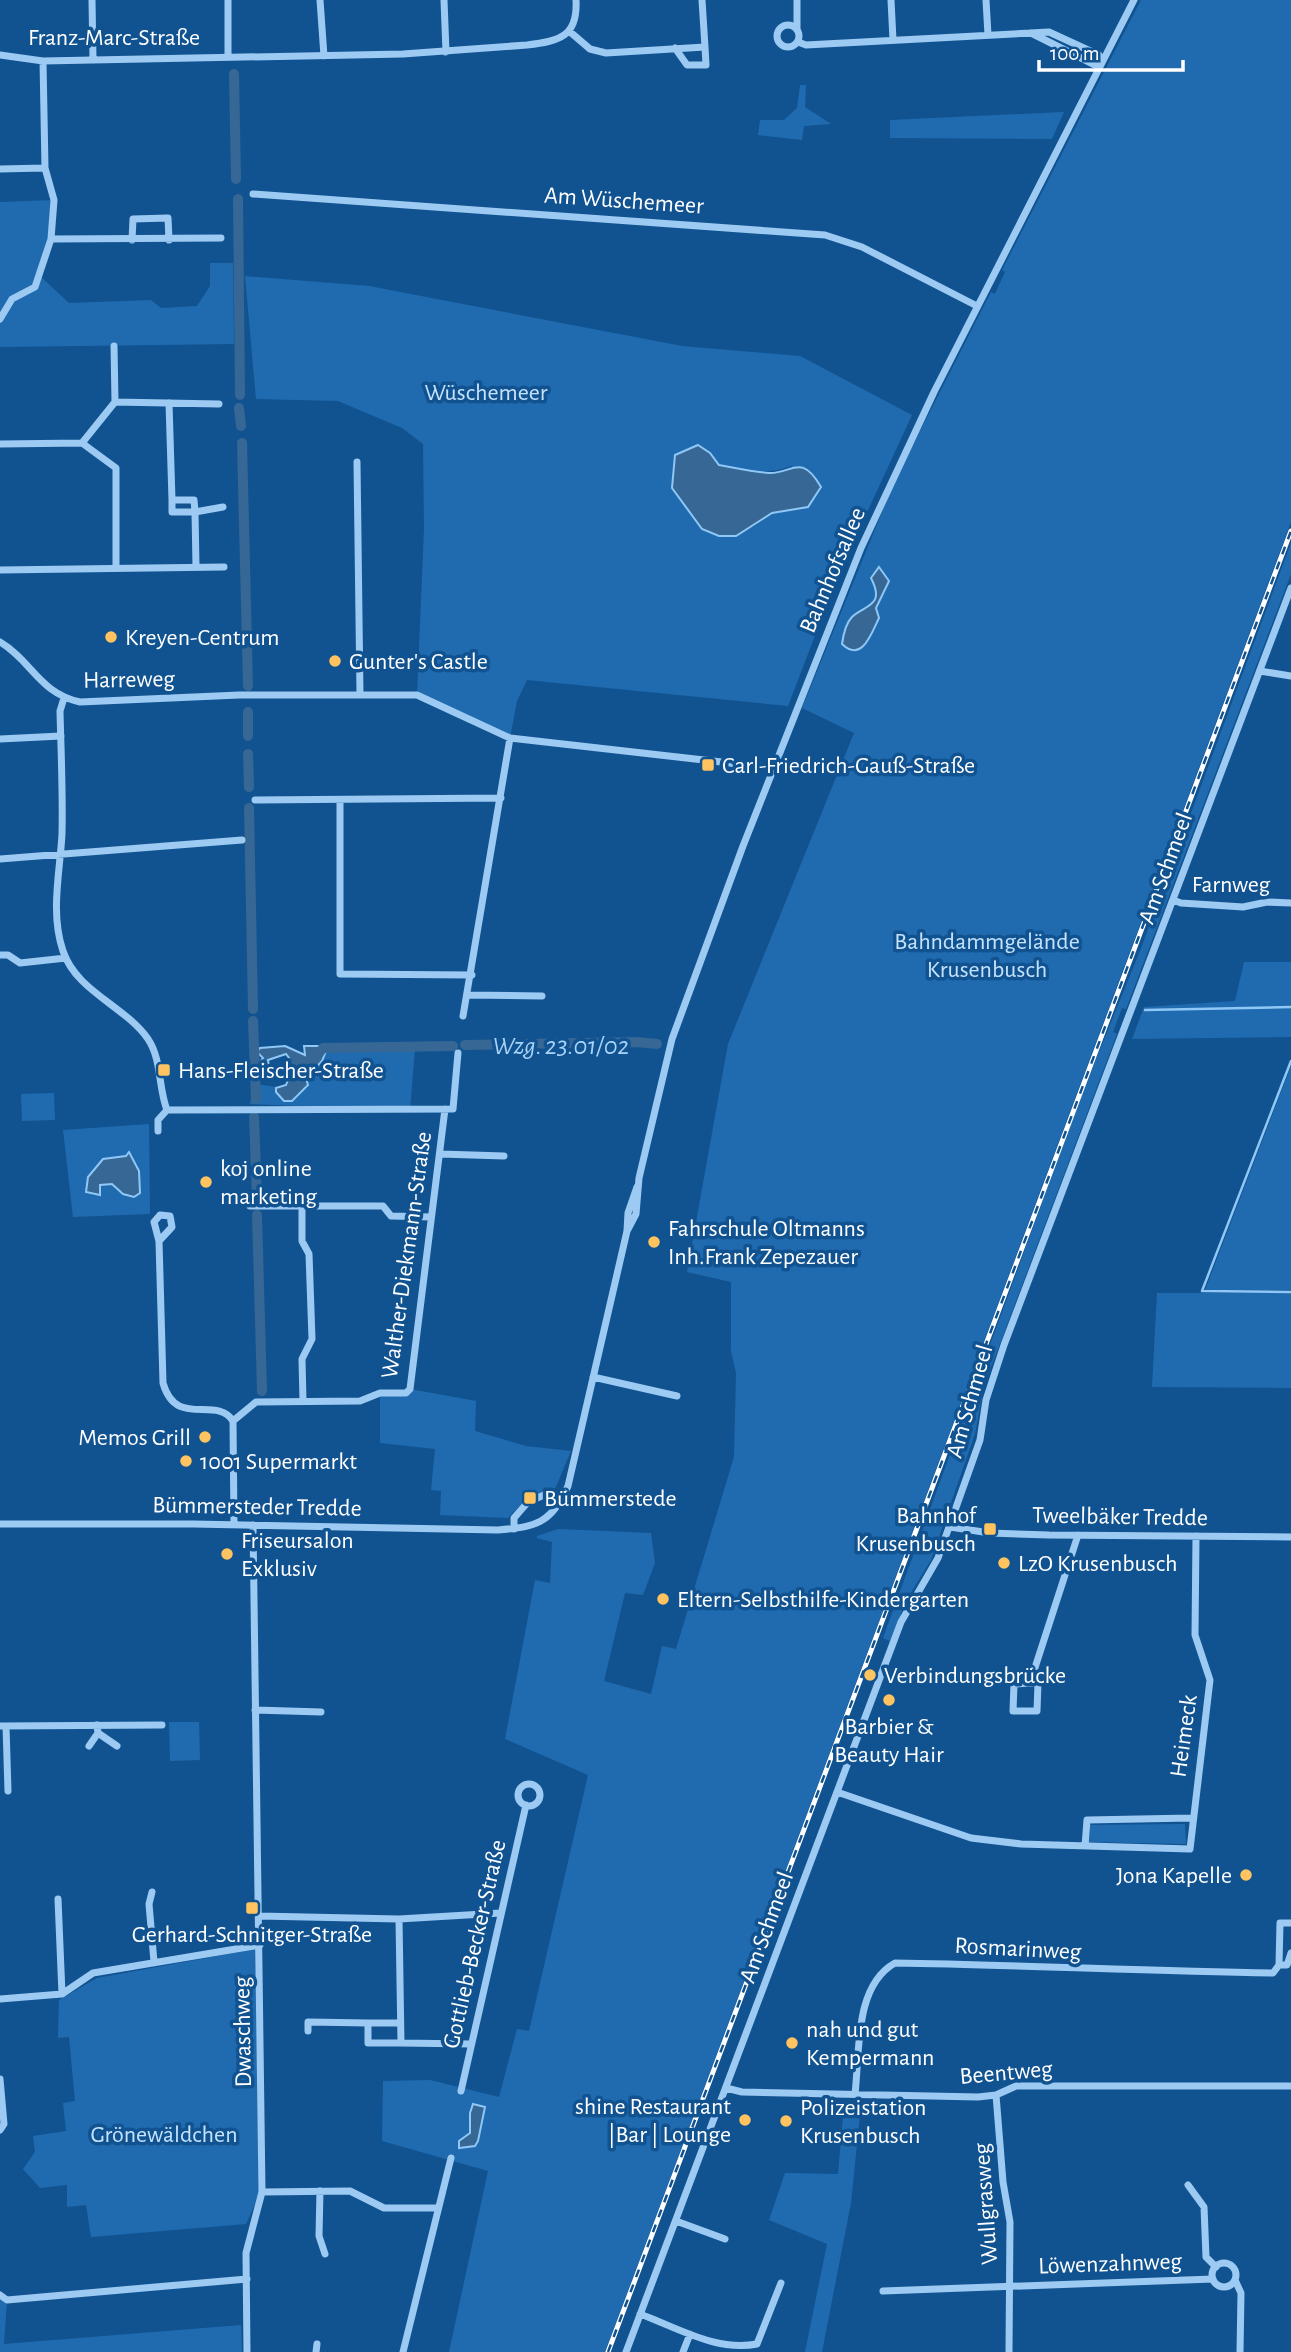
<svg xmlns="http://www.w3.org/2000/svg" width="1291" height="2352" font-family="'Alegreya Sans',sans-serif">
	<rect width="100%" height="100%" fill="#115391"/>
	<path fill="#206baf" fill-rule="evenodd" d="M1141 0H1291V522L605 2352H449L488 2171 382 2141 383 2081 430 2080 499 2097 517 2029 529 2031 588 1775 505 1739 535 1580 550 1583 552 1542 537 1538V1536L558 1529 651 1533 655 1563 643 1595 625 1593 604 1681 651 1694 662 1646 676 1649 734 1457 736 1373 731 1351V1282L687 1272 728 1044 854 733 802 708 896 478 991 292 995 294 1005 272 1002 270Z
		M800 85H806L805 107 831 124 804 126 802 140 758 135 760 120H784L797 108Z
		M1064 112 1052 139 890 138V120Z
		M54 200 51 239 39 275 69 303 151 300 161 308 197 306 210 286V263H233L234 344 0 347V202Z
		M245 276 369 286 682 346 800 356 912 415 839 573 788 706 527 680 517 701 510 738 417 695 424 529 423 444 402 428 338 401 256 399ZM710 453 719 465C749 470 763 476 792 466L788 509 772 513 753 527 695 520 672 488 675 455Z
		M1291 543V574L1126 1009 1122 1008 1113 1032 1117 1034 984 1386 975 1434 931 1560 907 1599 890 1641 883 1638 1081 1096 1140 951Z
		M1244 962H1291V1037L1132 1039 1144 1007 1235 1001Z
		M328 1046 415 1049 410 1110 250 1104 254 1084 278 1087 292 1100 307 1085 305 1078 322 1061Z
		M1291 1066V1290H1205Z
		M54 1093 55 1120 22 1121 21 1094Z
		M149 1124 150 1214 73 1217 63 1130Z
		M1157 1293H1291V1388L1152 1387Z
		M410 1389 476 1401 475 1431 526 1446 571 1451 555 1489C533 1491 522 1503 508 1518L440 1515 441 1491 431 1490 435 1449 380 1443V1393Z
		M169 1722H199L200 1760 170 1761Z
		M1185 1824 1186 1844 1089 1842 1090 1825Z
		M256 1949 261 2191 246 2224 91 2237 86 2205 67 2207V2185L40 2188 23 2169 35 2152 33 2136 66 2131 63 2103 75 2101 69 2037 58 2038 59 2000 97 1978Z
		M844 2104 861 2105 851 2203 822 2352H805L827 2244 769 2220 785 2173 838 2174Z
		M0 2295 7 2300 4 2344 241 2325 242 2352H0Z"/>
	<path fill="#376794" stroke="#8fc7f6" stroke-width="2" d="M698 445 710 453 719 465C736 468 753 472 769 473 792 474 801 452 821 487L808 507 772 513 736 536H719L702 529 672 488 675 455Z
		M879 567 889 581 876 608 879 618C871 634 862 663 842 644 843 637 846 623 852 617 864 605 886 607 871 578Z
		M285 1046 305 1055 304 1046H328L322 1061 306 1078 308 1085 292 1101H284L276 1092V1088L286 1085 293 1067H286L289 1058 286 1054 268 1060 270 1076 261 1079 255 1068 263 1058 257 1052 260 1048Z
		M129 1152 139 1171 140 1193 134 1197 123 1194 112 1184 100 1185V1195L86 1192 88 1177 103 1159 126 1156Z
		M473 2104 485 2107 478 2141 475 2146 459 2148V2141L470 2133V2113Z"/>
	<g fill="none" stroke-linecap="round" stroke-linejoin="round">
		<path stroke="#8fc7f6" stroke-width="2.5" d="M1145 1010 1291 1007
			M1291 1061 1202 1291 1291 1292"/>
		<path stroke="#376794" stroke-width="10" d="M234 74 236 179
			M238 199 240 395
			M239 408 241 426
			M242 443 248 686
			M248 712V736
			M248 754 249 787
			M249 808 253 1009
			M253 1021 256 1099
			M465 1045 637 1042 657 1044
			M319 1053 323 1048 453 1046
			M254 1117 257 1198
			M257 1215 262 1391"/>
		<path stroke="#9dcaf2" stroke-width="7" d="M92 0 93 59
			M228 0V56
			M320 0 324 56
			M444 0 446 52
			M797 0V29
			M891 0 893 40
			M986 0 988 35
			M777 36a11 11 0 1 1 22 0a11 11 0 1 1-22 0Z
			M569 31 590 49 606 53 705 47 702 0
			M798 42 806 45 1049 32 1099 55 1101 63 1095 65 1031 33
			M675 48 687 65H706L705 47
			M0 55 43 61 403 54 527 45C559 41 578 37 576 0
			M0 169 45 168
			M253 194 825 235 862 247 977 306
			M51 239 221 238
			M132 240 133 219 168 218 169 240
			M0 319 12 299 35 287 51 239 54 200 45 168 43 61
			M114 346 115 402
			M169 403 172 500
			M82 443 115 402 219 404
			M82 443 116 468V568
			M0 444 82 443
			M357 462 360 695
			M172 500H194L195 512H172Z
			M196 567 195 512 223 507
			M0 570 224 567
			M0 642C32 661 39 693 80 702L239 695H417L510 738 774 768
			M1260 671 1291 676
			M64 698 60 711C61 752 63 793 62 834 60 872 50 913 63 951 76 991 125 1006 148 1039 162 1060 158 1087 167 1110L158 1120V1131
			M0 739 61 736
			M255 800 501 798
			M340 800V974L472 975
			M0 859 242 840
			M1173 900 1181 903 1243 907 1267 902 1291 903
			M0 955H8L20 963 66 958
			M467 995 542 996
			M463 1016 510 738
			M167 1110 453 1109 458 1053
			M440 1154 504 1156
			M250 1206H302V1241L309 1254 312 1339 302 1359 303 1401
			M302 1206H383L391 1216 431 1217
			M627 1231 636 1214 639 1178 672 1039 743 846 861 548 934 392 1134 0
			M159 1241 172 1227 170 1216 160 1215 154 1222 159 1241 163 1383C176 1429 216 1395 233 1421L234 1524
			M593 1377 677 1396
			M233 1421 256 1402 360 1401 380 1393H406L410 1389 445 1109
			M0 1524H193L498 1530C536 1527 552 1523 568 1486L627 1231 628 1213 637 1187
			M950 1527 990 1533 1049 1535 1291 1537
			M514 1529V1518L528 1502 544 1495 561 1504
			M1030 1683H1038L1037 1711H1013L1014 1684 1030 1683 1078 1535
			M255 1710 321 1712
			M0 1726 162 1725
			M6 1726 8 1791
			M98 1733 117 1746
			M89 1746 98 1733 97 1725
			M518 1795a11 11 0 1 1 22 0a11 11 0 1 1-22 0Z
			M837 1792 971 1838 1021 1844 1190 1849 1210 1680 1195 1635 1196 1536
			M1085 1846 1087 1820 1191 1818
			M152 1892 149 1904 154 1962
			M58 1899 62 1994
			M259 1916 399 1919 501 1913
			M399 1919 401 2043H368V2023H400
			M1279 1965 1280 1923H1291
			M0 1999 62 1994 93 1973 260 1945
			M308 2031V2022L368 2023
			M401 2043 471 2044
			M0 2079 4 2124 0 2130
			M726 2088 742 2092 978 2097 996 2095 1016 2086H1291
			M461 2091 526 1805
			M855 2094C860 2051 854 1986 895 1963 1021 1965 1147 1971 1273 1973L1279 1965H1287L1291 1953
			M996 2095 1003 2182 1010 2222 1009 2352
			M1188 2185 1204 2207 1206 2257 1216 2267
			M320 2191 319 2236 325 2254
			M262 2192 350 2191 384 2208H438
			M676 2221 725 2239
			M1212 2275a12 12 0 1 1 24 0a12 12 0 1 1-24 0Z
			M1235 2280 1241 2293 1240 2352
			M883 2291 1213 2279
			M0 2295 7 2300 247 2279
			M640 2314C678 2328 717 2352 757 2344L781 2283
			M247 2352 246 2253 262 2192 253 1525
			M316 2352 317 2344
			M403 2352 451 2158
			M626 2352 901 1622 938 1558 980 1440 986 1400 1004 1345 1291 588
			M683 2352 690 2334"/>
		<g stroke="#fff" stroke-width="5">
			<path id="rail" d="M608 2352 1291 531"/>
		</g>
		<use href="#rail" stroke="#115391" stroke-width="2.5" stroke-dasharray="8" stroke-linecap="butt"/>
	</g>
	<g fill="#ffc45f" stroke="#115391" stroke-width="2.5">
		<circle cx="111" cy="637" r="7"/>
		<circle cx="335" cy="661" r="7"/>
		<rect x="701" y="758" width="14" height="14" rx="3.5"/>
		<rect x="157" y="1063" width="14" height="14" rx="3.5"/>
		<circle cx="206" cy="1182" r="7"/>
		<circle cx="654" cy="1242" r="7"/>
		<circle cx="205" cy="1437" r="7"/>
		<circle cx="186" cy="1461" r="7"/>
		<rect x="523" y="1491" width="14" height="14" rx="3.5"/>
		<rect x="983" y="1522" width="14" height="14" rx="3.5"/>
		<circle cx="227" cy="1554" r="7"/>
		<circle cx="1004" cy="1563" r="7"/>
		<circle cx="663" cy="1599" r="7"/>
		<circle cx="870" cy="1675" r="7"/>
		<circle cx="889" cy="1700" r="7"/>
		<circle cx="1246" cy="1875" r="7"/>
		<rect x="245" y="1901" width="14" height="14" rx="3.5"/>
		<circle cx="792" cy="2043" r="7"/>
		<circle cx="745" cy="2120" r="7"/>
		<circle cx="786" cy="2121" r="7"/>
	</g>
	<g text-anchor="middle" stroke-width="7" stroke-linejoin="round" paint-order="stroke">
		<g font-size="24" fill="#fff" stroke="#115391">
			<text x="114" y="45">Franz-Marc-Straße</text>
			<text transform="translate(624 200) rotate(4)" y="8">Am Wüschemeer</text>
			<text transform="translate(832 570) rotate(-67)" y="8">Bahnhofsallee</text>
			<text transform="translate(129 679) rotate(-1)" y="8">Harreweg</text>
			<text transform="translate(1165 868) rotate(-70)" y="8">Am Schmeel</text>
			<text x="1231" y="892">Farnweg</text>
			<text transform="translate(406 1255) rotate(-82)" y="8">Walther-Diekmann-Straße</text>
			<text transform="translate(969 1401) rotate(-74)" y="8">Am Schmeel</text>
			<text transform="translate(257 1506) rotate(1)" y="8">Bümmersteder Tredde</text>
			<text transform="translate(1120 1516) rotate(1)" y="8">Tweelbäker Tredde</text>
			<text transform="translate(1183 1736) rotate(-82)" y="8">Heimeck</text>
			<text transform="translate(766 1927) rotate(-70)" y="8">Am Schmeel</text>
			<text transform="translate(474 1944) rotate(-77)" y="8">Gottlieb-Becker-Straße</text>
			<text transform="translate(1018 1948) rotate(3)" y="8">Rosmarinweg</text>
			<text transform="translate(242 2032) rotate(-91)" y="8">Dwaschweg</text>
			<text transform="translate(1006 2072) rotate(-5)" y="8">Beentweg</text>
			<text transform="translate(985 2204) rotate(-94)" y="8">Wullgrasweg</text>
			<text transform="translate(1110 2263) rotate(-2)" y="8">Löwenzahnweg</text>
		</g>
		<g font-size="24" fill="#c5e3fd" stroke="#115391">
			<text x="486" y="400">Wüschemeer</text>
			<text x="987" y="949">Bahndammgelände<tspan x="987" dy="28">Krusenbusch</tspan></text>
			<text x="164" y="2142">Grönewäldchen</text>
		</g>
		<g font-size="24" fill="#fff" stroke="#115391" text-anchor="start">
			<text x="125" y="645">Kreyen-Centrum</text>
			<text x="349" y="669">Gunter's Castle</text>
			<text x="722" y="773">Carl-Friedrich-Gauß-Straße</text>
			<text x="178" y="1078">Hans-Fleischer-Straße</text>
			<text x="220" y="1176">koj online<tspan x="220" dy="28">marketing</tspan></text>
			<text x="668" y="1236">Fahrschule Oltmanns<tspan x="668" dy="28">Inh.Frank Zepezauer</tspan></text>
			<text x="191" y="1445" text-anchor="end">Memos Grill</text>
			<text x="200" y="1469">1001 Supermarkt</text>
			<text x="544" y="1506">Bümmerstede</text>
			<text x="976" y="1523" text-anchor="end">Bahnhof<tspan x="976" dy="28">Krusenbusch</tspan></text>
			<text x="241" y="1548">Friseursalon<tspan x="241" dy="28">Exklusiv</tspan></text>
			<text x="1018" y="1571">LzO Krusenbusch</text>
			<text x="677" y="1607">Eltern-Selbsthilfe-Kindergarten</text>
			<text x="884" y="1683">Verbindungsbrücke</text>
			<text x="889" y="1734" text-anchor="middle">Barbier &amp;<tspan x="889" dy="28">Beauty Hair</tspan></text>
			<text x="1232" y="1883" text-anchor="end">Jona Kapelle</text>
			<text x="252" y="1942" text-anchor="middle">Gerhard-Schnitger-Straße</text>
			<text x="806" y="2037">nah und gut<tspan x="806" dy="28">Kempermann</tspan></text>
			<text x="731" y="2114" text-anchor="end">shine Restaurant<tspan x="731" dy="28">|Bar | Lounge</tspan></text>
			<text x="800" y="2115">Polizeistation<tspan x="800" dy="28">Krusenbusch</tspan></text>
		</g>
		<g font-size="26" font-style="italic" fill="#a9d4f9" stroke="#115391">
			<text x="561" y="1054">Wzg. 23.01/02</text>
		</g>
	</g>
	<path d="M1039 60v10h144v-10" fill="none" stroke="#ffffff" stroke-width="3.5"/>
	<text x="1050" y="60" font-size="21" fill="#ffffff" stroke="#115391" stroke-width="5" paint-order="stroke">100 m</text>
</svg>
